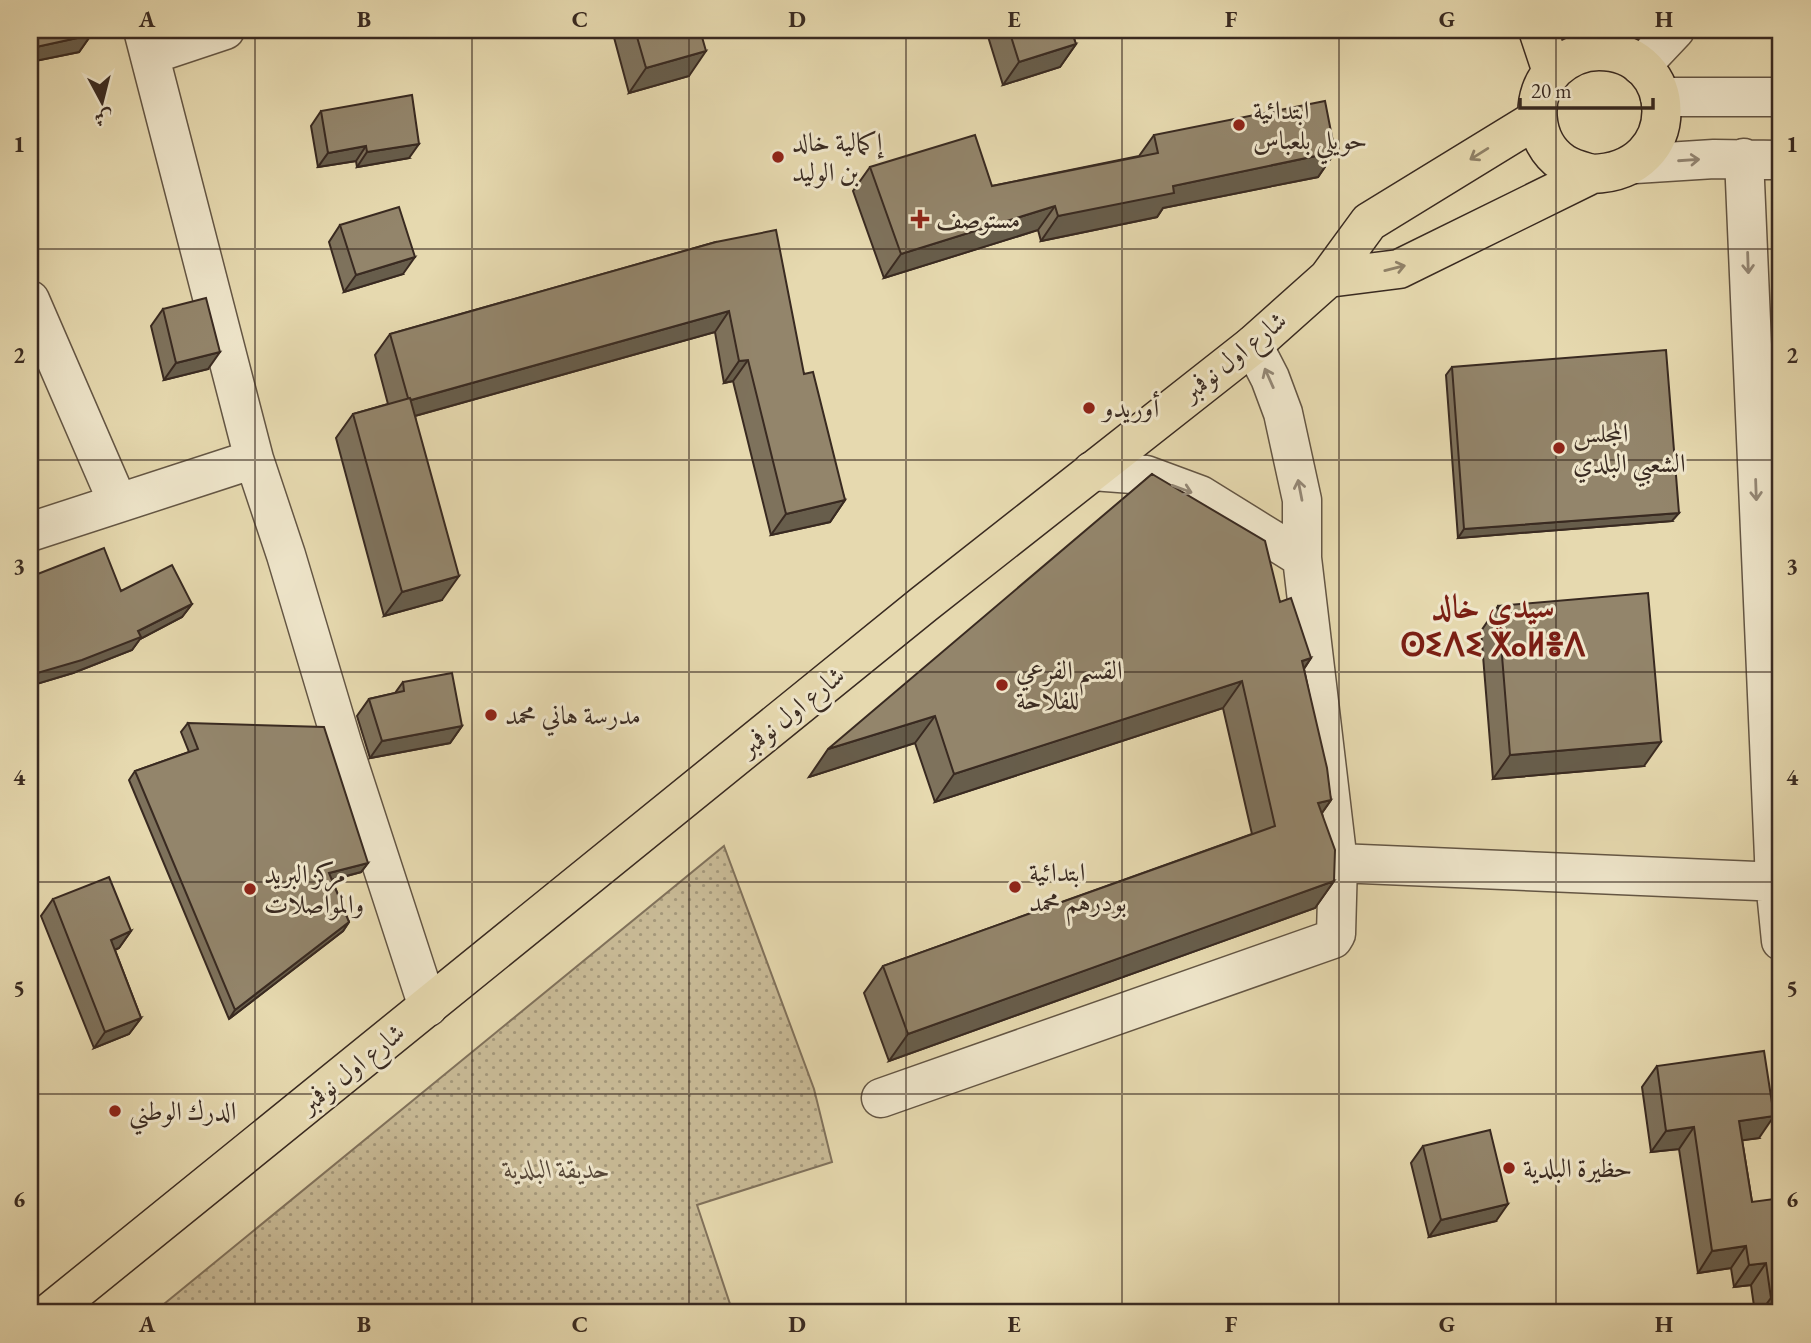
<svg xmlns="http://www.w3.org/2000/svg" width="1811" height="1343" font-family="'EB Garamond',Amiri,'Noto Sans Tifinagh',serif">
	<defs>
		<pattern id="park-dots" width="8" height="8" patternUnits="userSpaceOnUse" patternTransform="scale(1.75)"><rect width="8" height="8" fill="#c9bb97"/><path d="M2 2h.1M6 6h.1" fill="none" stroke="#a4987b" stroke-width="1.8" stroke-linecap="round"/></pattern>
	</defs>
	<rect width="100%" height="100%" fill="#e6d9af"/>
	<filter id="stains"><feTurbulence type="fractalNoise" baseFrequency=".00286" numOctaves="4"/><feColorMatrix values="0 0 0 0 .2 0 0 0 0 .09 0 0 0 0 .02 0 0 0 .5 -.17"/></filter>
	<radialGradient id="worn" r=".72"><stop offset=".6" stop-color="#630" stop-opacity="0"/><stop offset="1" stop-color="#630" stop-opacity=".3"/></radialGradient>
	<path fill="url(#park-dots)" stroke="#81725c" stroke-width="2" d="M724 846 814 1089 832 1162 697 1205 733 1313H153Z"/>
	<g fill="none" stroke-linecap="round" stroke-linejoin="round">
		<g stroke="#645644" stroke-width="41">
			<path id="minor" d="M143 30 254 459 286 555 343 746 428 1007
				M150 55 225 30
				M1641 66 1675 30
				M1660 97H1781
				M1744 158 1775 881 1781 941
				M1635 164 1714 159 1781 160
				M30 300 118 503
				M1092 471 1146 475 1200 495 1302 558
				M30 532 254 459
				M1338 863 1781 882
				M881 1098 1333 939 1336 934 1338 863 1302 558V500L1283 413 1270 378 1253 345"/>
		</g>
		<g stroke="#392a21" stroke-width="41">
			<path id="major" d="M1538 30 1552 72
				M1328 278 1399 269 1592 174C1686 172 1681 51 1599 51 1582 51 1567 58 1555 69 1529 94 1532 142 1563 163 1572 169 1582 171 1592 174
				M49 1313 924 604 1253 345 1328 278 1369 222 1537 119"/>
		</g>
		<use href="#minor" stroke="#efe6cb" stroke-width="38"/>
		<use href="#major" stroke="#e6d9af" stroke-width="38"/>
	</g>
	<path fill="#7e725c" stroke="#392a21" stroke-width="2" d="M30 30H90L91 35 79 52 30 62Z
		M612 30H700L689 76 629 93Z
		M986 30H1071L1076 44 1060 67 1003 85Z
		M321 111 409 158 357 167 356 161 318 167 311 126Z
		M1154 135 1335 152 1318 177 1163 208 1157 217 1041 241 1038 230 884 278 853 191 870 167 992 186 1139 156Z
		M340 225 403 274 344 292 329 242Z
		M716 242 804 374 845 500 830 522 771 535 733 381 724 383 715 332 415 416 442 600 384 616 336 438 353 414 388 404 375 355 390 334Z
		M163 309 208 369 164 380 151 326Z
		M1452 367 1672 521 1458 538 1446 375Z
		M1152 474 1280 602 1311 658 1304 669 1331 800 1322 813 1334 881 1315 908 889 1061 864 993 883 966 1252 834 1223 708 935 802 915 743 809 777Z
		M30 577 121 591 192 604 182 617 140 639 132 650 73 673 30 686Z
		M1498 606 1644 766 1493 779 1481 631Z
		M403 682 462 726 450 743 370 758 357 716 369 699 395 693Z
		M188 723 368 863 361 872 332 880 349 922 343 931 229 1019 129 780 135 771 189 752 181 732Z
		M53 899 131 931 119 948 115 950 141 1018 129 1034 94 1048 41 916Z
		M1657 1066 1759 1138 1742 1140 1752 1202 1781 1313H1755L1751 1285 1734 1287 1731 1268 1698 1273 1679 1149 1651 1152 1642 1087Z
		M1423 1146 1496 1221 1429 1237 1411 1163Z"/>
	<path fill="#675d4b" stroke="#392a21" stroke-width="2" d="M91 35 79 52 30 62V56L36 47Z
		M1076 44 1060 67 1003 85 1019 62Z
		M706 51 689 76 629 93 646 68Z
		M419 144 409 158 357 167 367 152Z
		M366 146 356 161 318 167 328 153Z
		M1335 152 1318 177 1163 208 1157 217 1041 241 1058 216 1173 186Z
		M1055 206 1038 230 884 278 901 254Z
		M415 257 403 274 344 292 356 275Z
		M729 311 715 332 393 422 408 401Z
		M220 352 208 369 164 380 176 363Z
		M748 360 733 381 724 383 739 361Z
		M845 500 830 522 771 535 786 514Z
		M1679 513 1672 521 1458 538 1464 529Z
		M459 576 442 600 384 616 402 592Z
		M192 604 182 617 140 639 132 650 73 673 30 686V681L34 674 138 631Z
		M1311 658 1292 686 1302 661Z
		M1242 681 1223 708 935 802 954 774Z
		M935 716 915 743 809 777 828 749Z
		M462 726 450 743 370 758 382 741Z
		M1661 742 1644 766 1493 779 1510 755Z
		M1331 800 1312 827 1318 803Z
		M368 863 361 872 323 882 329 873Z
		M1334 881 1315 908 889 1061 908 1034Z
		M349 922 343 931 229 1019 235 1010Z
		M131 931 119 948 99 956 111 940Z
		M141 1018 129 1034 94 1048 105 1032Z
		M1774 1116 1759 1138 1724 1143 1739 1121Z
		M1694 1127 1679 1149 1651 1152 1666 1131Z
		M1508 1204 1496 1221 1429 1237 1441 1220Z
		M1746 1246 1731 1268 1698 1273 1712 1251Z
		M1766 1263 1751 1285 1734 1287 1749 1265Z
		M1781 1296V1313H1760L1771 1298Z"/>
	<path fill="#93856b" stroke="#392a21" stroke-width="2" d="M33 30H90L91 35 36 47Z
		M635 30H700L706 51 646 68Z
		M1009 30H1071L1076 44 1019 62Z
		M412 95 419 144 367 152 366 146 328 153 321 111Z
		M1325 101 1335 152 1173 186 1174 193 1058 216 1055 206 901 254 870 167 975 135 992 186 1158 153 1154 135Z
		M399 207 415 257 356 275 340 225Z
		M776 230 804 374 813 372 845 500 786 514 748 360 739 361 729 311 411 400 410 398H408L390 334 716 242Z
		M206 298 220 352 176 363 163 309Z
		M1666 350 1679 513 1464 529 1452 367Z
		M410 398 459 576 402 592 353 414Z
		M1152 474 1265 541 1280 602 1291 598 1311 658 1302 661 1327 768 1331 800 1318 803 1335 850 1334 881 908 1034 883 966 1275 826 1242 681 954 774 935 716 828 749Z
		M104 548 121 591 172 565 192 604 138 631 141 637 82 660 34 674 30 658V577Z
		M1648 593 1661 742 1510 755 1498 606Z
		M452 673 462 726 382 741 369 699 404 691 403 682Z
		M188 723 324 727 368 863 329 873 349 922 235 1010 135 771 198 749Z
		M109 877 131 931 111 940 141 1018 105 1032 53 899Z
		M1764 1051 1774 1116 1739 1121 1752 1202 1781 1198V1296L1771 1298 1766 1263 1749 1265 1746 1246 1712 1251 1694 1127 1666 1131 1657 1066Z
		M1490 1130 1508 1204 1441 1220 1423 1146Z"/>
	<defs><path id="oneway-shaft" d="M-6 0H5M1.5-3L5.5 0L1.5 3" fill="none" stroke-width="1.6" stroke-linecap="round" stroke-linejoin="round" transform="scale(1.75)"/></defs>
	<g stroke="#908268">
		<use href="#oneway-shaft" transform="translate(1479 154) rotate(148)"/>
		<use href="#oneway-shaft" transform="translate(1395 268) rotate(-14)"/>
	</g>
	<g stroke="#948876">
		<use href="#oneway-shaft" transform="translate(1689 160) rotate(-4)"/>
		<use href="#oneway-shaft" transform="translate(1748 263) rotate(88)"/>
		<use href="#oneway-shaft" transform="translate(1269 378) rotate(-114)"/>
		<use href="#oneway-shaft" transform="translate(1182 489) rotate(20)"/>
		<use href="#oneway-shaft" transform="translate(1300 490) rotate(-101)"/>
		<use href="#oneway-shaft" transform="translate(1756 490) rotate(88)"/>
	</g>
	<path fill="none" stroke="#392a21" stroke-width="2" stroke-opacity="0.55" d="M255 30V1313M472 30V1313M689 30V1313M906 30V1313M1122 30V1313M1339 30V1313M1556 30V1313M30 249H1781M30 460H1781M30 672H1781M30 882H1781M30 1094H1781"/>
	<g fill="#8f2418" stroke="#efe6cb" stroke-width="2.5">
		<circle cx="1239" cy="125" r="7"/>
		<circle cx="778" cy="157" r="7"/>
		<path d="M916.5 208.5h7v7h7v7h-7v7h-7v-7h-7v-7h7z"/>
		<circle cx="1089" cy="408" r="7"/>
		<circle cx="1559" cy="448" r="7"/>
		<circle cx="1002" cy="685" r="7"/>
		<circle cx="491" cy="715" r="7"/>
		<circle cx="1015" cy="887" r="7"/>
		<circle cx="250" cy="889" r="7"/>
		<circle cx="115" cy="1111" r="7"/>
		<circle cx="1509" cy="1168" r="7"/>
	</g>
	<g text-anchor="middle" stroke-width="6" stroke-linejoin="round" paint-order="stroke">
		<g font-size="26" fill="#392a21" stroke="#efe6cb" text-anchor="start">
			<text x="1253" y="119">ابتدائية<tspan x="1253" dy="30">حويلي بلعباس</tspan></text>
			<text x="792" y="151">إكمالية خالد<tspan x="792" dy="30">بن الوليد</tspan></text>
			<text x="936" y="228">مستوصف</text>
			<text x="1103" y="417">أوريدو</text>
			<text x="1573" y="442">المجلس<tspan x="1573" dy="30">الشعبي البلدي</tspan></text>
			<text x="1016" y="679">القسم الفرعي<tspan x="1016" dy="30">للفلاحة</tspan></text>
			<text x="505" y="724">مدرسة هاني محمد</text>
			<text x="1029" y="881">ابتدائية<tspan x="1029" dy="30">بودرهم محمد</tspan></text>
			<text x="264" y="883">مركز البريد<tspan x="264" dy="30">والمواصلات</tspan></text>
			<text x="129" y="1120">الدرك الوطني</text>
			<text x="1523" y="1177">حظيرة البلدية</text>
		</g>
		<g font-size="26" fill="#392a21" stroke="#efe6cb">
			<text transform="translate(1234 356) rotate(-39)" y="9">شارع اول نوفمبر</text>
			<text transform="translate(792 711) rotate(-39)" y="9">شارع اول نوفمبر</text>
			<text transform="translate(352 1068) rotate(-39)" y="9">شارع اول نوفمبر</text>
		</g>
		<g font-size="26" font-style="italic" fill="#564739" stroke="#efe6cb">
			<text x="557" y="1178">حديقة البلدية</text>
		</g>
		<g font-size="33" font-weight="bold" fill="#7a1f14" stroke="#efe6cb">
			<text x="1493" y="618">سيدي خالد<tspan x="1493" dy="38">ⵙⵉⴷⵉ ⵅⴰⵍⴻⴷ</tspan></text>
		</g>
	</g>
	<rect width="1811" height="1343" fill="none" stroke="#e6d9af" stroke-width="77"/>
	<g transform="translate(102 102) rotate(173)" stroke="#efe6cb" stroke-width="5" paint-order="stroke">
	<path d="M0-5L12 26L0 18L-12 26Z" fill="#392a21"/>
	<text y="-10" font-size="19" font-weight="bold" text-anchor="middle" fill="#392a21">ش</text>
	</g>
	<path d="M1520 98v10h133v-10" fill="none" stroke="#392a21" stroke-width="3.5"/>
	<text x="1531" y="98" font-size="21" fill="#392a21" stroke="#efe6cb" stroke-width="5" paint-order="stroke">20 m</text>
	<rect x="38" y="38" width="1734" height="1266" fill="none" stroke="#392a21" stroke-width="2.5"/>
	<g font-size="23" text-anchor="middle" font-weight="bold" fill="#392a21">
		<text x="147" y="27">A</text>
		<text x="364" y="27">B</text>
		<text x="580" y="27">C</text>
		<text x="797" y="27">D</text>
		<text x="1014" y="27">E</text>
		<text x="1231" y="27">F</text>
		<text x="1447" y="27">G</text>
		<text x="1664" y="27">H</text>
		<text x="19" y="152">1</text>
		<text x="1792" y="152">1</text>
		<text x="19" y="363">2</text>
		<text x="1792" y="363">2</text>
		<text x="19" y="574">3</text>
		<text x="1792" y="574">3</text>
		<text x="19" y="785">4</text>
		<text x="1792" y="785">4</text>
		<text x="19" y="996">5</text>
		<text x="1792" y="996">5</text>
		<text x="19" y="1207">6</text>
		<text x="1792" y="1207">6</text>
		<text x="147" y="1332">A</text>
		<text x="364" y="1332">B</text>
		<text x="580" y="1332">C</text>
		<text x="797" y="1332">D</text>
		<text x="1014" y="1332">E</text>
		<text x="1231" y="1332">F</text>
		<text x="1447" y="1332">G</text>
		<text x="1664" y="1332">H</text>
	</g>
	<rect width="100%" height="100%" filter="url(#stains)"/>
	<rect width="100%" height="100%" fill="url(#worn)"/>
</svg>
